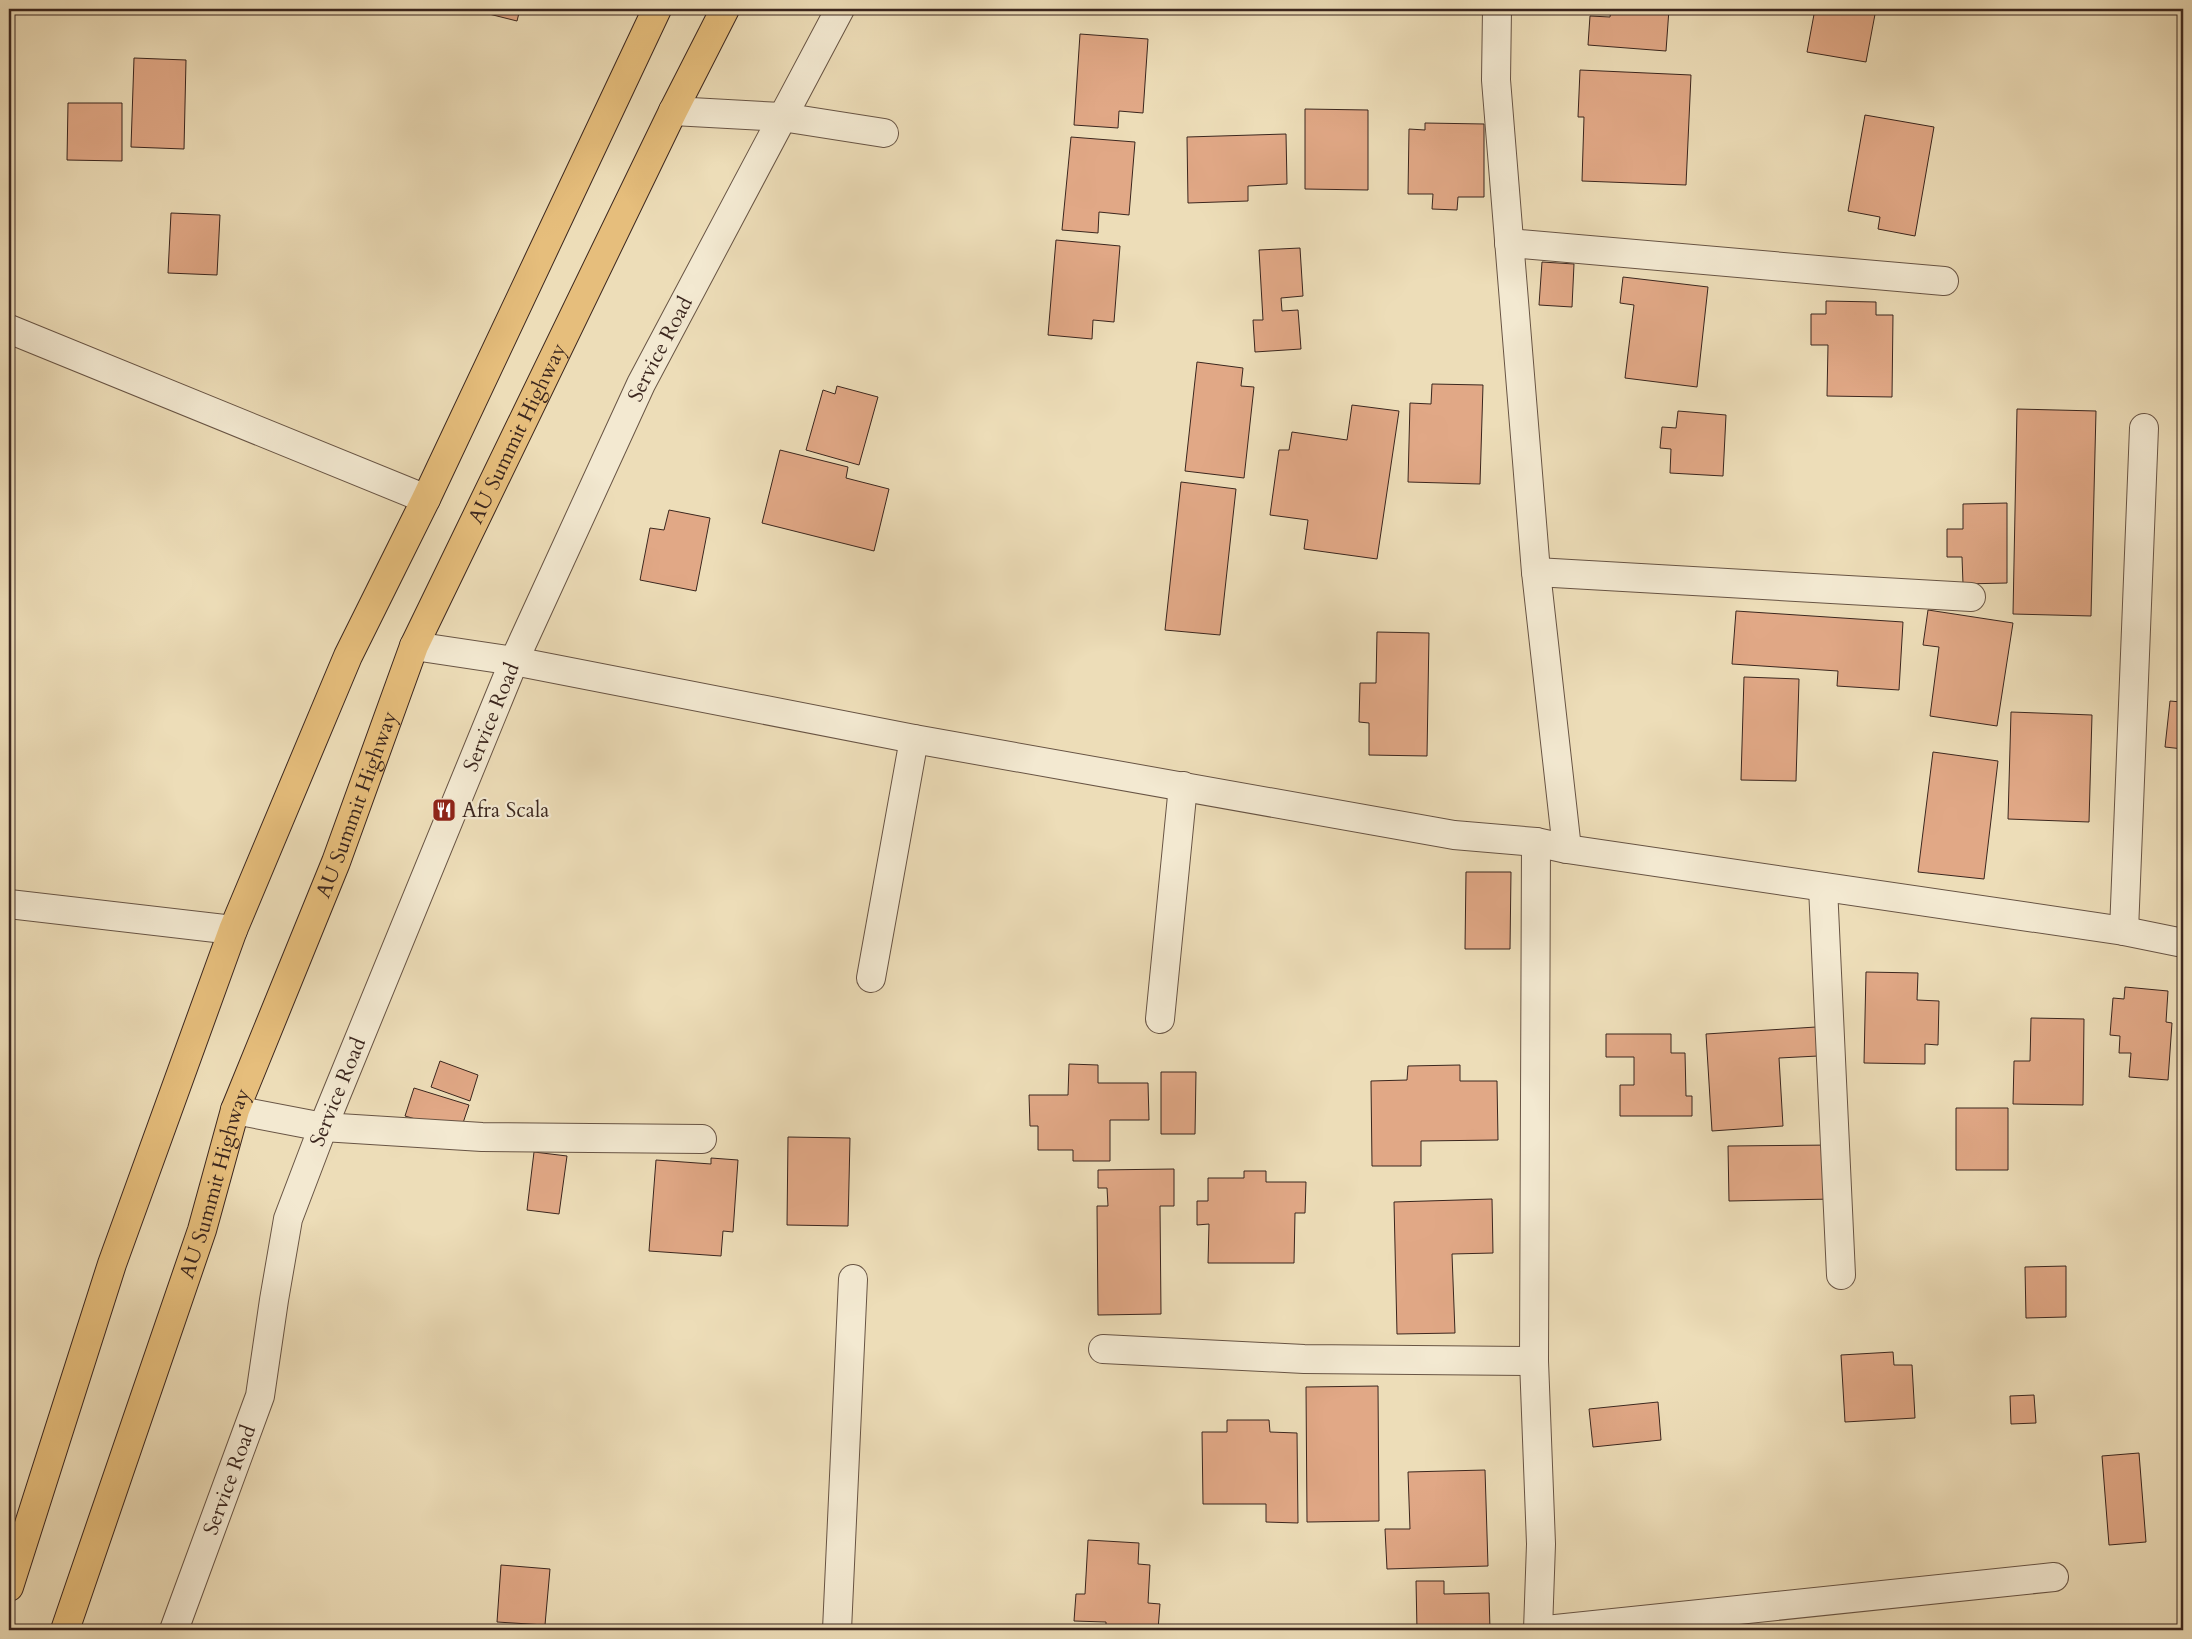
<svg xmlns="http://www.w3.org/2000/svg" width="2192" height="1639" font-family="Cardo,serif">
	<rect width="100%" height="100%" fill="#edddb8"/>
	<filter id="stains"><feTurbulence type="fractalNoise" baseFrequency=".004" numOctaves="4"/><feColorMatrix values="0 0 0 0 .2 0 0 0 0 .09 0 0 0 0 .02 0 0 0 .5 -.17"/></filter>
	<radialGradient id="worn" r=".72"><stop offset=".6" stop-color="#630" stop-opacity="0"/><stop offset="1" stop-color="#630" stop-opacity=".3"/></radialGradient>
	<path fill="#e1a886" stroke="#3b261e" d="M469 9H520L517 21Z
		M1611 9H1669L1666 51 1588 45 1590 16 1610 17Z
		M1815 9H1876L1866 62 1807 52Z
		M1080 34 1148 39 1143 113 1119 111 1118 128 1074 125Z
		M134 58 186 60 184 149 131 147Z
		M1580 70 1691 75 1686 185 1582 181 1584 117H1578Z
		M68 103H122V161L67 160Z
		M1305 109 1368 110V190L1305 189Z
		M1865 115 1934 127 1915 236 1878 229 1880 217 1848 211Z
		M1425 123 1484 124V197H1458L1457 210 1432 209 1433 194H1408L1409 129 1425 130Z
		M1286 134 1287 184 1248 186V201L1188 203 1187 137Z
		M1071 137 1135 142 1129 215 1099 212 1098 233 1062 230Z
		M171 213 220 215 217 275 168 273Z
		M1056 240 1120 246 1114 322 1093 320 1092 339 1048 335Z
		M1300 248 1303 296 1281 298 1282 311 1298 310 1301 349 1255 352 1253 320H1263L1259 250Z
		M1542 262 1574 264 1572 307 1539 305Z
		M1623 277 1708 287 1697 387 1625 378 1634 305 1620 303Z
		M1826 301 1876 302V315H1893L1892 397 1827 396 1828 345H1811V314H1826Z
		M1197 362 1243 368 1241 386 1254 387 1244 478 1185 471Z
		M1432 384 1483 385 1480 484 1408 482 1410 403 1431 404Z
		M837 386 878 397 859 465 806 450 823 390 835 394Z
		M1352 405 1399 411 1377 559 1304 549 1308 520 1270 515 1279 450H1289L1292 432 1347 440Z
		M2017 409 2096 411 2091 616 2013 614Z
		M1678 411 1726 415 1723 476 1670 473 1671 449 1660 448 1662 427 1676 428Z
		M780 450 848 467 846 478 889 489 874 551 762 523Z
		M1181 482 1236 489 1220 635 1165 630Z
		M2007 503V583L1963 584 1962 557H1947V529H1963V504Z
		M669 510 710 518 696 591 640 580 650 528 664 530Z
		M1928 610 2013 623 1997 726 1930 716 1939 647 1923 645Z
		M1736 611 1903 622 1899 690 1837 686 1838 671 1732 664Z
		M1377 632 1429 633 1427 756 1369 755V723L1359 722 1360 683H1376Z
		M1744 677 1799 679 1796 781 1741 780Z
		M2182 688 2183 749 2165 747 2170 701 2181 702Z
		M2011 712 2092 715 2089 822 2008 819Z
		M1933 752 1998 761 1984 879 1918 872Z
		M1466 872H1511L1510 949H1465Z
		M1866 972 1918 973 1917 1000 1939 1001 1938 1045 1925 1044V1064L1864 1063Z
		M2125 987 2168 991 2166 1022 2172 1023 2168 1080 2129 1077 2131 1053H2119L2120 1036 2110 1035 2113 998 2124 999Z
		M2031 1018 2084 1019 2083 1105 2013 1104 2014 1061H2030Z
		M1816 1027 1818 1056 1779 1058 1783 1126 1712 1131 1706 1034Z
		M1606 1034H1671V1053H1685L1686 1096H1692V1116H1620V1085H1634V1057H1606Z
		M440 1061 478 1075 470 1101 431 1087Z
		M1069 1064 1098 1065V1083H1148L1149 1120H1110V1161H1073V1150H1038V1126H1030L1029 1095H1068Z
		M1460 1065V1081H1497L1498 1140 1421 1141V1166H1372L1371 1081 1407 1080 1408 1066Z
		M1161 1072H1196L1195 1134H1161Z
		M414 1088 469 1105 460 1132 405 1116Z
		M1956 1108H2008V1170H1956Z
		M788 1137 850 1138 848 1226 787 1225Z
		M1833 1145 1834 1199 1729 1201 1728 1146Z
		M534 1152 567 1156 559 1214 527 1210Z
		M711 1158 738 1160 733 1232 723 1231 721 1256 649 1251 656 1160 711 1164Z
		M1174 1169V1206H1160L1161 1314 1098 1315 1097 1206H1108L1107 1188H1098V1170Z
		M1244 1171H1266V1182H1306L1305 1213H1295L1294 1263H1208L1209 1224 1197 1225V1201H1208V1178H1244Z
		M1492 1199 1493 1253 1452 1254 1455 1333 1397 1334 1394 1202Z
		M2066 1266V1317L2026 1318 2025 1267Z
		M1893 1352 1894 1365H1912L1915 1418 1845 1422 1841 1355Z
		M1378 1386 1379 1521 1307 1522 1306 1387Z
		M2034 1395 2036 1423 2011 1424 2010 1396Z
		M1658 1402 1661 1440 1593 1447 1589 1409Z
		M1227 1420H1269L1270 1432 1297 1433 1298 1523 1266 1522V1504H1203L1202 1432H1227Z
		M2139 1453 2146 1542 2109 1545 2102 1456Z
		M1485 1470 1488 1566 1387 1569 1385 1529H1410L1408 1472Z
		M1088 1540 1139 1543 1138 1564 1150 1565 1148 1603 1160 1604 1158 1630H1106V1622L1074 1621 1076 1594H1085Z
		M501 1565 550 1569 545 1625 497 1622Z
		M1416 1581H1444V1594L1489 1593 1490 1630H1417Z"/>
	<g fill="none" stroke-linecap="round" stroke-linejoin="round">
		<g stroke="#685444" stroke-width="30">
			<g id="street">
				<path d="M1497 9 1496 80 1536 572 1567 849"/>
				<path d="M673 111 782 117 884 133"/>
				<path d="M1509 243 1944 281"/>
				<path d="M9 329 426 499"/>
				<path d="M1536 572 1971 597"/>
				<path d="M414 646 514 661 914 739 1454 835 1536 842 1567 849 2124 931 2183 943"/>
				<path d="M1536 842 1534 1361 1541 1544 1538 1630"/>
				<path d="M1823 887 1841 1275"/>
				<path d="M9 904 233 930"/>
				<path d="M2124 931 2144 428"/>
				<path d="M871 978 914 739"/>
				<path d="M1160 1019 1183 786"/>
				<path d="M235 1110 323 1127 482 1137 702 1139"/>
				<path d="M1103 1349 1304 1359 1534 1361"/>
				<path id="s1" d="M174 1630 260 1396 274 1300 288 1219 323 1127 514 661 641 384 840 9"/>
				<path d="M837 1630 853 1279"/>
				<path d="M1546 1630 2054 1577"/>
			</g>
		</g>
		<g stroke="#3b261e" stroke-width="30">
			<g id="primary">
				<path d="M9 1587 112 1264 233 930 348 656 426 499 657 9"/>
				<path id="s2" d="M65 1630 202 1230 235 1110 336 862 414 646 673 111 725 9"/>
			</g>
		</g>
		<use href="#street" stroke="#f3e9d1" stroke-width="28"/>
		<use href="#primary" stroke="#e6be7c" stroke-width="28"/>
	</g>
	<defs>
		<g id="restaurant-square" transform="scale(1.25)"><rect x="-9" y="-9" width="18" height="18" rx="4" fill="#8f2418" stroke="#f3e9d1"/><path d="M-5-6h1v4h1v-4h1v4h1v-4h1v5L-1.5 .5V6h-2V.5L-5-1ZM5-6V6H3V1.5H1.5Q1.5-4 5-6Z" fill="#fff"/></g>
	</defs>
	<g fill-rule="evenodd">
		<use href="#restaurant-square" x="444" y="810"/>
	</g>
	<g text-anchor="middle" stroke-width="4.5" stroke-linejoin="round" paint-order="stroke">
		<g font-size="21" fill="#3b261e" stroke="#f3e9d1">
			<text dy="7" stroke="none"><textPath href="#s1" startOffset="1375">Service Road</textPath></text>
			<text dy="7" stroke="none"><textPath href="#s2" startOffset="1281">AU Summit Highway</textPath></text>
			<text dy="7" stroke="none"><textPath href="#s1" startOffset="970">Service Road</textPath></text>
			<text dy="7" stroke="none"><textPath href="#s2" startOffset="876">AU Summit Highway</textPath></text>
			<text dy="7" stroke="none"><textPath href="#s1" startOffset="565">Service Road</textPath></text>
			<text dy="7" stroke="none"><textPath href="#s2" startOffset="471">AU Summit Highway</textPath></text>
			<text dy="7" stroke="none"><textPath href="#s1" startOffset="160">Service Road</textPath></text>
		</g>
		<g font-size="21" fill="#3b261e" stroke="#f3e9d1" text-anchor="start">
			<text x="462" y="817">Afra Scala</text>
		</g>
	</g>
	<rect width="2192" height="1639" fill="none" stroke="#edddb8" stroke-width="30"/>
	<rect x="10" y="10" width="2172" height="1619" fill="none" stroke="#3b261e" stroke-width="2.5"/>
	<rect x="15" y="15" width="2162" height="1609" fill="none" stroke="#3b261e"/>
	<rect width="100%" height="100%" filter="url(#stains)"/>
	<rect width="100%" height="100%" fill="url(#worn)"/>
</svg>
